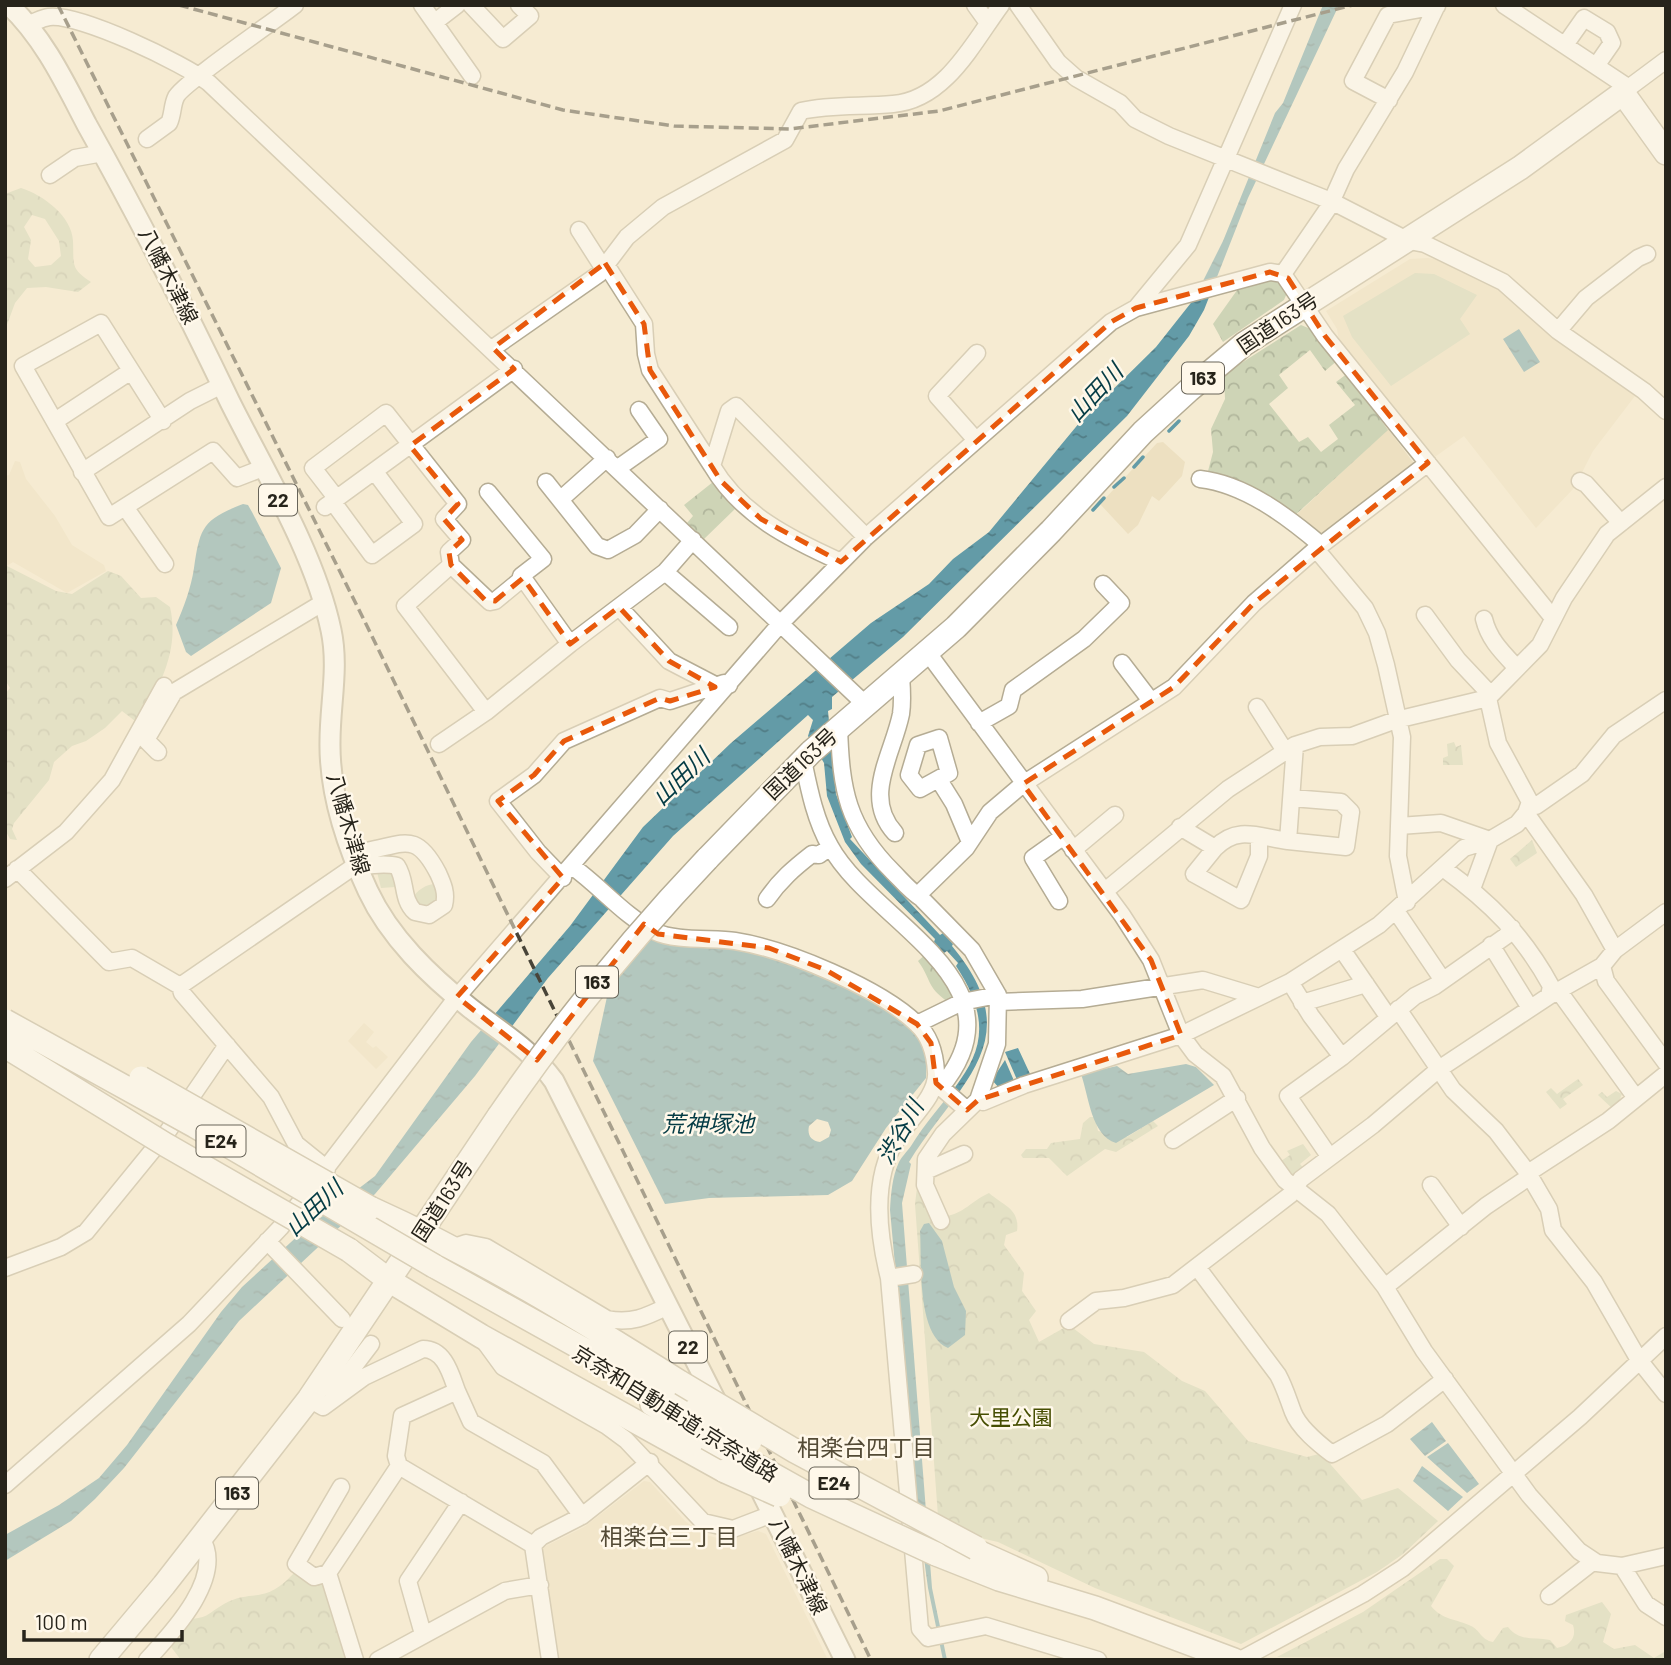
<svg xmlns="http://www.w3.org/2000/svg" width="1671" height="1665" font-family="Barlow,'Noto Sans JP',sans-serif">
	<defs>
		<pattern id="forest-crowns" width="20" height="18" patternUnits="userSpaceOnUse" patternTransform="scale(1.75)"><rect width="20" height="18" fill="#ced4b6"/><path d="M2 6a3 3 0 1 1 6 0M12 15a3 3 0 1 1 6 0" fill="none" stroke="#b1b69c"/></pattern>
		<pattern id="water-ripples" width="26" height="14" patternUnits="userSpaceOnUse" patternTransform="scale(1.75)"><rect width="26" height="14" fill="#639ba7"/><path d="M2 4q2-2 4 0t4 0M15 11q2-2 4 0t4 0" fill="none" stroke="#527e87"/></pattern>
	</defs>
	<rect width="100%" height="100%" fill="#f5ebd2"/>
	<path fill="#ede0c1" d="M1428 258 1440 260 1501 290 1638 392 1593 451 1574 488 1536 528 1464 436 1432 459 1368 374H1364L1339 341 1337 329 1326 311 1410 259Z
		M1388 429 1416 466 1323 538 1293 518Z
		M1163 442 1185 462 1182 476 1159 501 1152 496 1138 525 1128 534 1100 504 1157 443Z
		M15 461 20 462 26 479 55 516 72 545 104 565 106 571 67 593 13 562 5 567V476L9 475Z
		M364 1023 374 1032 366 1042 373 1048 376 1046 388 1057 376 1069 348 1041Z
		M644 1481 650 1482 685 1521 702 1534 725 1540 758 1531 766 1534 828 1660H555L540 1553 544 1547 584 1527Z"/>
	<path fill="#ced4b6" d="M1415 273 1434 274 1477 295 1460 319 1470 334 1391 386 1352 337 1343 316Z
		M383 870 393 873 395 887 381 888 377 872Z
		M436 884V901L428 906 419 907 413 899C416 890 427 884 436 884Z"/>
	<path fill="url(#forest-crowns)" fill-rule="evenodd" d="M21 188C43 195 72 216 73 241 74 265 70 268 91 282L78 292 46 287 27 288 15 303 5 330V194ZM32 215 45 219 59 241 61 256 51 265 35 267 28 259 31 240 24 227Z
		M1271 280 1279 283 1287 293 1284 300 1223 342 1213 324 1240 286Z
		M1301 325 1313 330 1338 360 1325 371 1310 350 1279 375 1288 388 1269 404 1299 442 1308 437 1321 452 1338 439 1329 425 1355 405 1336 382 1348 373 1388 430 1292 518 1207 475 1213 452 1211 429 1225 399 1224 374Z
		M713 482 736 508 704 539 687 523 693 516 684 505Z
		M5 565 56 591 72 594 108 571 121 576 141 598 156 597 170 607C180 651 159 686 139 724L122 711 105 728 86 741 72 746 54 762 49 780 14 823 12 829 17 840 10 839 5 830V694L10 688 5 680Z
		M1454 742 1456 747 1461 745 1463 765H1443V758L1448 756 1447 744Z
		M1532 840 1537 853 1516 867 1510 859Z
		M927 953 960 999 948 1002C925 985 933 982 918 961Z
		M1578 1079 1583 1085 1563 1099 1567 1104 1560 1109 1546 1092 1551 1088 1557 1094Z
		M1616 1091 1622 1094 1615 1111 1598 1095 1602 1092 1607 1097Z
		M1090 1117H1095L1098 1131 1127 1137 1153 1121 1158 1126 1116 1152 1105 1149 1067 1176 1049 1158H1023L1021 1155 1026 1149H1047L1051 1143 1080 1139 1083 1123Z
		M1303 1144 1311 1155 1300 1164 1306 1171 1297 1177H1288L1278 1163 1290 1155 1287 1151Z
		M918 1180 946 1216C963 1214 973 1200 989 1193 1004 1206 1020 1209 1017 1231L1006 1235 1004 1245 1024 1273 1022 1291 1036 1311 1029 1320 1039 1342 1069 1325 1094 1344 1144 1352 1182 1381 1205 1391 1248 1441 1307 1457 1327 1452 1331 1465 1362 1500 1398 1488 1438 1521 1403 1554 1377 1572 1241 1644 1095 1588 998 1542 972 1536 938 1516 915 1204Z
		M1440 1559H1447L1454 1566 1431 1606C1442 1620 1457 1619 1471 1626 1480 1630 1481 1640 1493 1642L1503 1628 1508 1627C1520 1642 1534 1637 1550 1640L1557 1648C1570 1646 1577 1638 1573 1625L1565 1621 1566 1615 1602 1602 1611 1614 1603 1642 1614 1649 1635 1645 1654 1658 1664 1652 1666 1660 1277 1657 1363 1612Z
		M294 1573 324 1584 347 1660H181L171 1647 189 1619C209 1618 208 1613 224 1604 253 1588 264 1606 294 1573Z"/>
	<path fill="url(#water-ripples)" fill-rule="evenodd" d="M1323 5H1339L1248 198 1204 310 1189 336 1127 416 903 637 832 697V709L828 711 836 794 852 837 850 839 940 935 943 933 953 944 952 946C1031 1041 958 1082 909 1162L911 1164 902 1203 932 1588 947 1660H943L928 1588 917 1507 890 1210C891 1194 892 1177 899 1162 902 1156 906 1153 911 1146 952 1080 1013 1052 956 966L958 963 947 951 944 953 934 942 935 939 861 864 845 842 827 796 824 763 808 736 813 720 808 715 673 836 548 978 475 1076 375 1194 239 1321 124 1468 95 1499 71 1521 5 1561V1535L59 1505 99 1478 127 1445 221 1312 242 1287 302 1232 375 1176 471 1042 570 926 643 827 731 743 871 623 929 584 953 559 989 532 1080 422 1156 347 1194 299 1223 241 1275 113 1283 103Z
		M1519 329 1540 362 1524 372 1503 339Z
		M243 504 248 505 252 512 281 568 271 603 191 656 186 652 176 625C184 607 191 588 194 568 200 528 202 520 243 504Z
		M648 939 697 941 773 955 846 986 887 1010 918 1032 927 1051 926 1078 886 1128 852 1181 828 1195 709 1198 665 1204 593 1061 610 983ZM817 1119 828 1122 831 1130 829 1137 820 1142C811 1141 807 1135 809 1126Z
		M1018 1048 1031 1076 1018 1082 1005 1052Z
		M1005 1060 1015 1083 1000 1089 992 1080Z
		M1186 1064 1196 1067 1214 1085 1116 1143C1091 1135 1089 1097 1081 1074L1117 1066 1128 1074Z
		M929 1223 942 1241 954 1287 966 1311 965 1335 948 1348C916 1335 922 1260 920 1231L924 1224Z
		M1432 1422 1446 1441 1425 1456 1410 1439Z
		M1448 1443 1479 1484 1467 1493 1427 1457Z
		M1422 1466 1463 1497 1448 1511 1413 1481Z"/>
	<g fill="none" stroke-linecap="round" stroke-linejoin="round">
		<path stroke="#639ba7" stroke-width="3.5" d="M1169 431 1179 421
			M1134 467 1143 457
			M1114 487 1124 478
			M1093 510 1104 498"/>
		<g stroke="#b5ac94" stroke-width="19">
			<path id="minor" d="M422 5 472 76
				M471 5 503 39 530 16 519 5
				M975 5 988 23
				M1018 5 1058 62 1076 78 1120 103 1135 119 1169 136 1331 201 1409 241 1425 244 1503 282 1558 331 1644 391 1666 411
				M1504 5 1629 88
				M435 22 457 5
				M28 24C35 22 42 18 49 17 79 13 183 63 209 83L866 705
				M1565 45 1584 18 1607 32 1612 43 1596 66
				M1623 92 1666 60
				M1389 100 1353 81 1388 15 1437 6
				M147 139 169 123C173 115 172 105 176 97 182 84 276 20 295 5
				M50 175 75 158 103 153
				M579 230 602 266
				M605 263 644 324 646 354 650 370 712 466
				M1283 274 1329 207 1346 169 1405 72 1437 5
				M1136 308 1188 245 1293 5
				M1558 331 1586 298 1638 258 1647 254
				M493 348 599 274 627 237 663 207 785 140 801 111C831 104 863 107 893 104 945 100 973 43 1001 5
				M55 421 131 371
				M163 421 101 323 23 366 109 517 213 451 237 478 263 468
				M975 439 937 396 977 353
				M618 468 659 439 639 410
				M82 472 190 401 222 385
				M1200 479C1245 484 1288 517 1321 545
				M1580 481 1586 484 1621 523
				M546 482 597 546 608 550 635 535 660 509
				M488 492 543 559 521 576 523 578
				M337 499 313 468 386 413 458 504 444 519 462 540 449 552 451 565
				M561 499 607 458
				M333 502 372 555 414 524 375 472
				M125 507 165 564
				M325 507 514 369
				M1316 549 1365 608 1377 633 1386 665 1402 737 1398 856 1407 902
				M841 562C790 539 741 515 712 466L729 411 736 406 866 537
				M665 572 729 627
				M619 607 669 661 717 686
				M1425 615 1458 660 1491 695
				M1484 619C1489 640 1503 653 1517 668
				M570 644 665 572 693 540
				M928 653 1122 915 1151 960 1181 1035 1195 1054 1223 1076 1262 1148 1285 1180 1328 1214 1385 1287 1424 1351 1529 1495 1579 1551 1597 1563 1622 1566 1666 1556
				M1122 663 1151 701
				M1257 707 1285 751
				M979 723 1009 706 1013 690 1084 639 1121 603 1103 584
				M839 727C841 790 847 826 893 872 902 881 910 891 921 898
				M939 738 949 773 920 789 909 775 918 745Z
				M439 744 486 712 570 644 523 578 495 601 490 602 451 565 405 606 486 712
				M158 752 146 740 174 692 324 602
				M803 760C809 789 815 820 830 846 872 923 1029 981 941 1087
				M939 780 954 804 970 842
				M1530 806H1536L1582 774 1614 735 1666 700
				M1526 813 1584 895 1615 950
				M1399 826 1441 823 1487 839
				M1180 827 1215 848C1238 825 1258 837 1288 841L1295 745
				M895 833C862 797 893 754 901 714 903 701 902 689 901 676
				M1288 841 1346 847 1351 812 1341 802 1292 798
				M1215 848 1194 874 1241 900 1259 856V837
				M1073 850 1115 815
				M573 867C601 887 625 917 656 932 674 941 714 938 735 941 786 949 880 988 917 1024 930 1036 935 1054 936 1072 938 1096 909 1119 897 1139 871 1179 878 1234 889 1278L920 1629 928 1638 986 1626 1098 1660
				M1443 868C1491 903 1523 935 1551 986L1549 996
				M17 869 109 962 132 958 180 986 182 993 271 1097 296 1144 327 1169
				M563 878 538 852 498 801 534 775 564 741 660 698 670 701 724 683 729 685
				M5 879 66 832 112 780 164 686
				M1472 889 1490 840
				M1105 891 1228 789 1295 745 1320 737 1352 736 1396 720 1488 698 1540 645 1564 598 1607 534 1666 487
				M767 899C780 880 794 868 812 854L819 855 830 847
				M1059 901 1033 858 1064 836
				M1396 911 1442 979
				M1666 912 1615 950 1602 966 1606 981 1666 1063
				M1491 945 1530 1008
				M1343 951 1389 1018
				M1290 982 1311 1016 1342 1057
				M180 986 356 865 366 851C405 844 416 831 438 873 443 884 447 893 444 905L429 915 415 912C401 899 407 881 397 866 383 862 370 867 356 865
				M1558 990 1636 1098
				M998 1002 1082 999 1203 980 1259 997
				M1302 1003 1366 984
				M1398 1009 1453 1090 1496 1131 1528 1173 1549 1209 1553 1230 1594 1282 1639 1360 1666 1394
				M917 1024 962 1002 998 995
				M936 1083 967 1110
				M978 1100 983 1102 1024 1085 1181 1035 1290 982 1379 925 1464 848 1490 840 1517 824 1526 813 1530 802 1498 743 1488 698
				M1173 1140 1237 1098
				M1329 1156 1288 1096 1342 1057 1415 996 1435 986 1506 936 1512 928
				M926 1171 964 1154
				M1528 1173 1608 1121 1666 1074
				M1431 1185 1461 1227
				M941 1221 925 1185 926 1159 943 1134 978 1100 997 1044 998 995 972 950 921 898 922 891 966 848 990 812 1023 784 1174 687 1254 603 1316 549 1428 463
				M267 1241 342 1319
				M454 1247 466 1243 486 1247 607 1319C631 1324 646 1317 668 1306
				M1197 1267 1278 1375C1285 1388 1288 1399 1293 1412 1299 1428 1319 1444 1332 1454L1387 1424 1445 1379
				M5 1268 61 1247 86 1232 166 1134 227 1045
				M889 1278 914 1274
				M1385 1287 1486 1206 1529 1177
				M1069 1321 1096 1301 1124 1298 1173 1285 1290 1195 1301 1179 1373 1125 1439 1069 1549 996 1602 966
				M484 1341 503 1367 607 1426 626 1440 703 1522 733 1529 772 1514
				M333 1394 371 1344
				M309 1399 323 1407 364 1377 423 1349C445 1349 451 1375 457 1391
				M5 1485 189 1324 281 1227 457 997 781 623 866 537 1111 322 1136 308 1270 272 1283 274 1325 336 1553 618
				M533 1545 541 1537 582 1516 650 1462
				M1622 1566 1646 1604 1666 1617
				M328 1573 314 1577 296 1564 341 1487
				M1549 1596 1594 1561
				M423 1634 408 1581 461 1502
				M147 1660C172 1633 226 1576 201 1538
				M355 1660 328 1573 399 1466
				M378 1660 505 1591 540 1585
				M550 1660 533 1545 399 1466 396 1456 402 1416 457 1391 471 1422 543 1463 582 1516
				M1240 1660 1363 1594 1403 1568 1580 1417 1666 1336"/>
		</g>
		<g stroke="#b5ac94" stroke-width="23">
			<path id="major" d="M9 5C44 38 65 83 87 125 138 216 185 308 230 402 265 472 315 554 331 630 339 667 330 704 330 741 329 792 347 846 368 891 390 938 430 976 470 1008 499 1031 532 1050 554 1081L720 1409
				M755 1479 845 1660"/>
		</g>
		<g stroke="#b5ac94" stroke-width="26">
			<path id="highway" d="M707 859 811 752 956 627 1051 531 1143 432 1189 390 1244 344 1520 168 1623 93 1666 153
				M370 1208C479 1257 580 1319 681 1383
				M349 1250 390 1281 481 1336 725 1471
				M434 1266 694 1411
				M652 1404 707 1438
				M976 1551 1036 1578
				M936 1554 999 1579 1095 1608 1234 1660
				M101 1660 164 1585 309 1399 499 1116"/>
		</g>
		<use href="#minor" stroke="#fff" stroke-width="16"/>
		<use href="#major" stroke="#fff" stroke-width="19"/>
		<use href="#highway" stroke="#fff" stroke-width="23"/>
		<path stroke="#484438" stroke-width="3.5" stroke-dasharray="10 5" stroke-linecap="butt" d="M58 5 367 626 871 1660
			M179 5 563 110 674 126 789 129 939 111 1353 5"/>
		<g stroke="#b5ac94" stroke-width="26" stroke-linecap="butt">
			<path id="highway-bridge" d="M5 1021 195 1126 434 1266
				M5 1046 166 1145 349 1250
				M141 1078 370 1208
				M499 1116C562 1024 630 940 707 859
				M681 1383 795 1451 976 1548
				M694 1411 750 1441
				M707 1438 811 1496 936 1554
				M725 1471 779 1495"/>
		</g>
		<use href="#highway-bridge" stroke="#fff" stroke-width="23"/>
	</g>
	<path d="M0 0H1671V1665H0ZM605 263 644 324 650 370 721 481 761 519 841 562 1111 322 1136 308 1270 272 1288 278 1325 336 1428 463 1254 603 1174 687 1023 784 1151 960 1181 1035 978 1100 967 1110 936 1083 931 1043 917 1024 826 970 769 948 658 934 644 924 537 1060 457 997 563 878 498 801 534 775 564 741 660 698 670 701 715 687 669 661 619 607 570 644 523 578 495 601 485 600 451 565 449 552 462 540 444 519 458 504 410 446 514 369 493 348Z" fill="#f5ebd2" fill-opacity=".55" fill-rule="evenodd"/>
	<path fill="none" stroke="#e8590c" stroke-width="5" stroke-dasharray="14 9" stroke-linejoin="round" d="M605 263 644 324 650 370 721 481 761 519 841 562 1111 322 1136 308 1270 272 1288 278 1325 336 1428 463 1254 603 1174 687 1023 784 1151 960 1181 1035 978 1100 967 1110 936 1083 931 1043 917 1024 826 970 769 948 658 934 644 924 537 1060 457 997 563 878 498 801 534 775 564 741 660 698 670 701 715 687 669 661 619 607 570 644 523 578 495 601 485 600 451 565 449 552 462 540 444 519 458 504 410 446 514 369 493 348Z"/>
	<g text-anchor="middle" stroke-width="5" stroke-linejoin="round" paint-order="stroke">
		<g fill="#fff8ea" stroke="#686459" stroke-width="2">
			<rect x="1182" y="362.5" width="42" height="31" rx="5"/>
			<rect x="259" y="484.5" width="38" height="31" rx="5"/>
			<rect x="576" y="966.5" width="42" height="31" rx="5"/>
			<rect x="196.5" y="1125.5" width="49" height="31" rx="5"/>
			<rect x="669" y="1331.5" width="38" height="31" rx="5"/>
			<rect x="809.5" y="1467.5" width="49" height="31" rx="5"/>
			<rect x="216" y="1477.5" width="42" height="31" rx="5"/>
		</g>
		<g font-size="19" font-weight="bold" fill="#27241b">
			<text x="1203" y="385">163</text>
			<text x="278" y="507">22</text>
			<text x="597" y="989">163</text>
			<text x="221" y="1148">E24</text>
			<text x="688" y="1354">22</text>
			<text x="834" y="1490">E24</text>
			<text x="237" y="1500">163</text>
		</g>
		<g font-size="21" fill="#27241b" stroke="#fff8ea">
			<text transform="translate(168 276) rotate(63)" y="7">八幡木津線</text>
			<text transform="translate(1278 323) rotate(-34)" y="7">国道163号</text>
			<text transform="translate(801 764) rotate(-44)" y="7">国道163号</text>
			<text transform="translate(348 824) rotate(74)" y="7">八幡木津線</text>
			<text transform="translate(443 1201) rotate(-57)" y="7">国道163号</text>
			<text transform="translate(675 1414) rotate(32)" y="7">京奈和自動車道;京奈道路</text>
			<text transform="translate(798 1566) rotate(64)" y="7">八幡木津線</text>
		</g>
		<g font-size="21" fill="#464e02" stroke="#fff8ea">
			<text x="1011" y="1425">大里公園</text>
		</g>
		<g font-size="23" font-style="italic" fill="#053c45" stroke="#fff8ea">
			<text transform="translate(1095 393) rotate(-47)" y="8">山田川</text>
			<text transform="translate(681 777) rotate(-44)" y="8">山田川</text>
			<text x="708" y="1132">荒神塚池</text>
			<text transform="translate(900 1132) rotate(-60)" y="8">渋谷川</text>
			<text transform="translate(314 1208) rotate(-43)" y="8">山田川</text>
		</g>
		<g font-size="23" fill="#544b36" stroke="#fff8ea">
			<text x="866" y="1456">相楽台四丁目</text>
			<text x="669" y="1545">相楽台三丁目</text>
		</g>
	</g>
	<rect width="1671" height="1665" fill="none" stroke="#27241b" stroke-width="14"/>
	<path d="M24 1630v10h158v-10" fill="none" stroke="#27241b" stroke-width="3.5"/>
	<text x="35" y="1630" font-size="21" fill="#27241b" stroke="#fff8ea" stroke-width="5" paint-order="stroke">100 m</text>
</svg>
